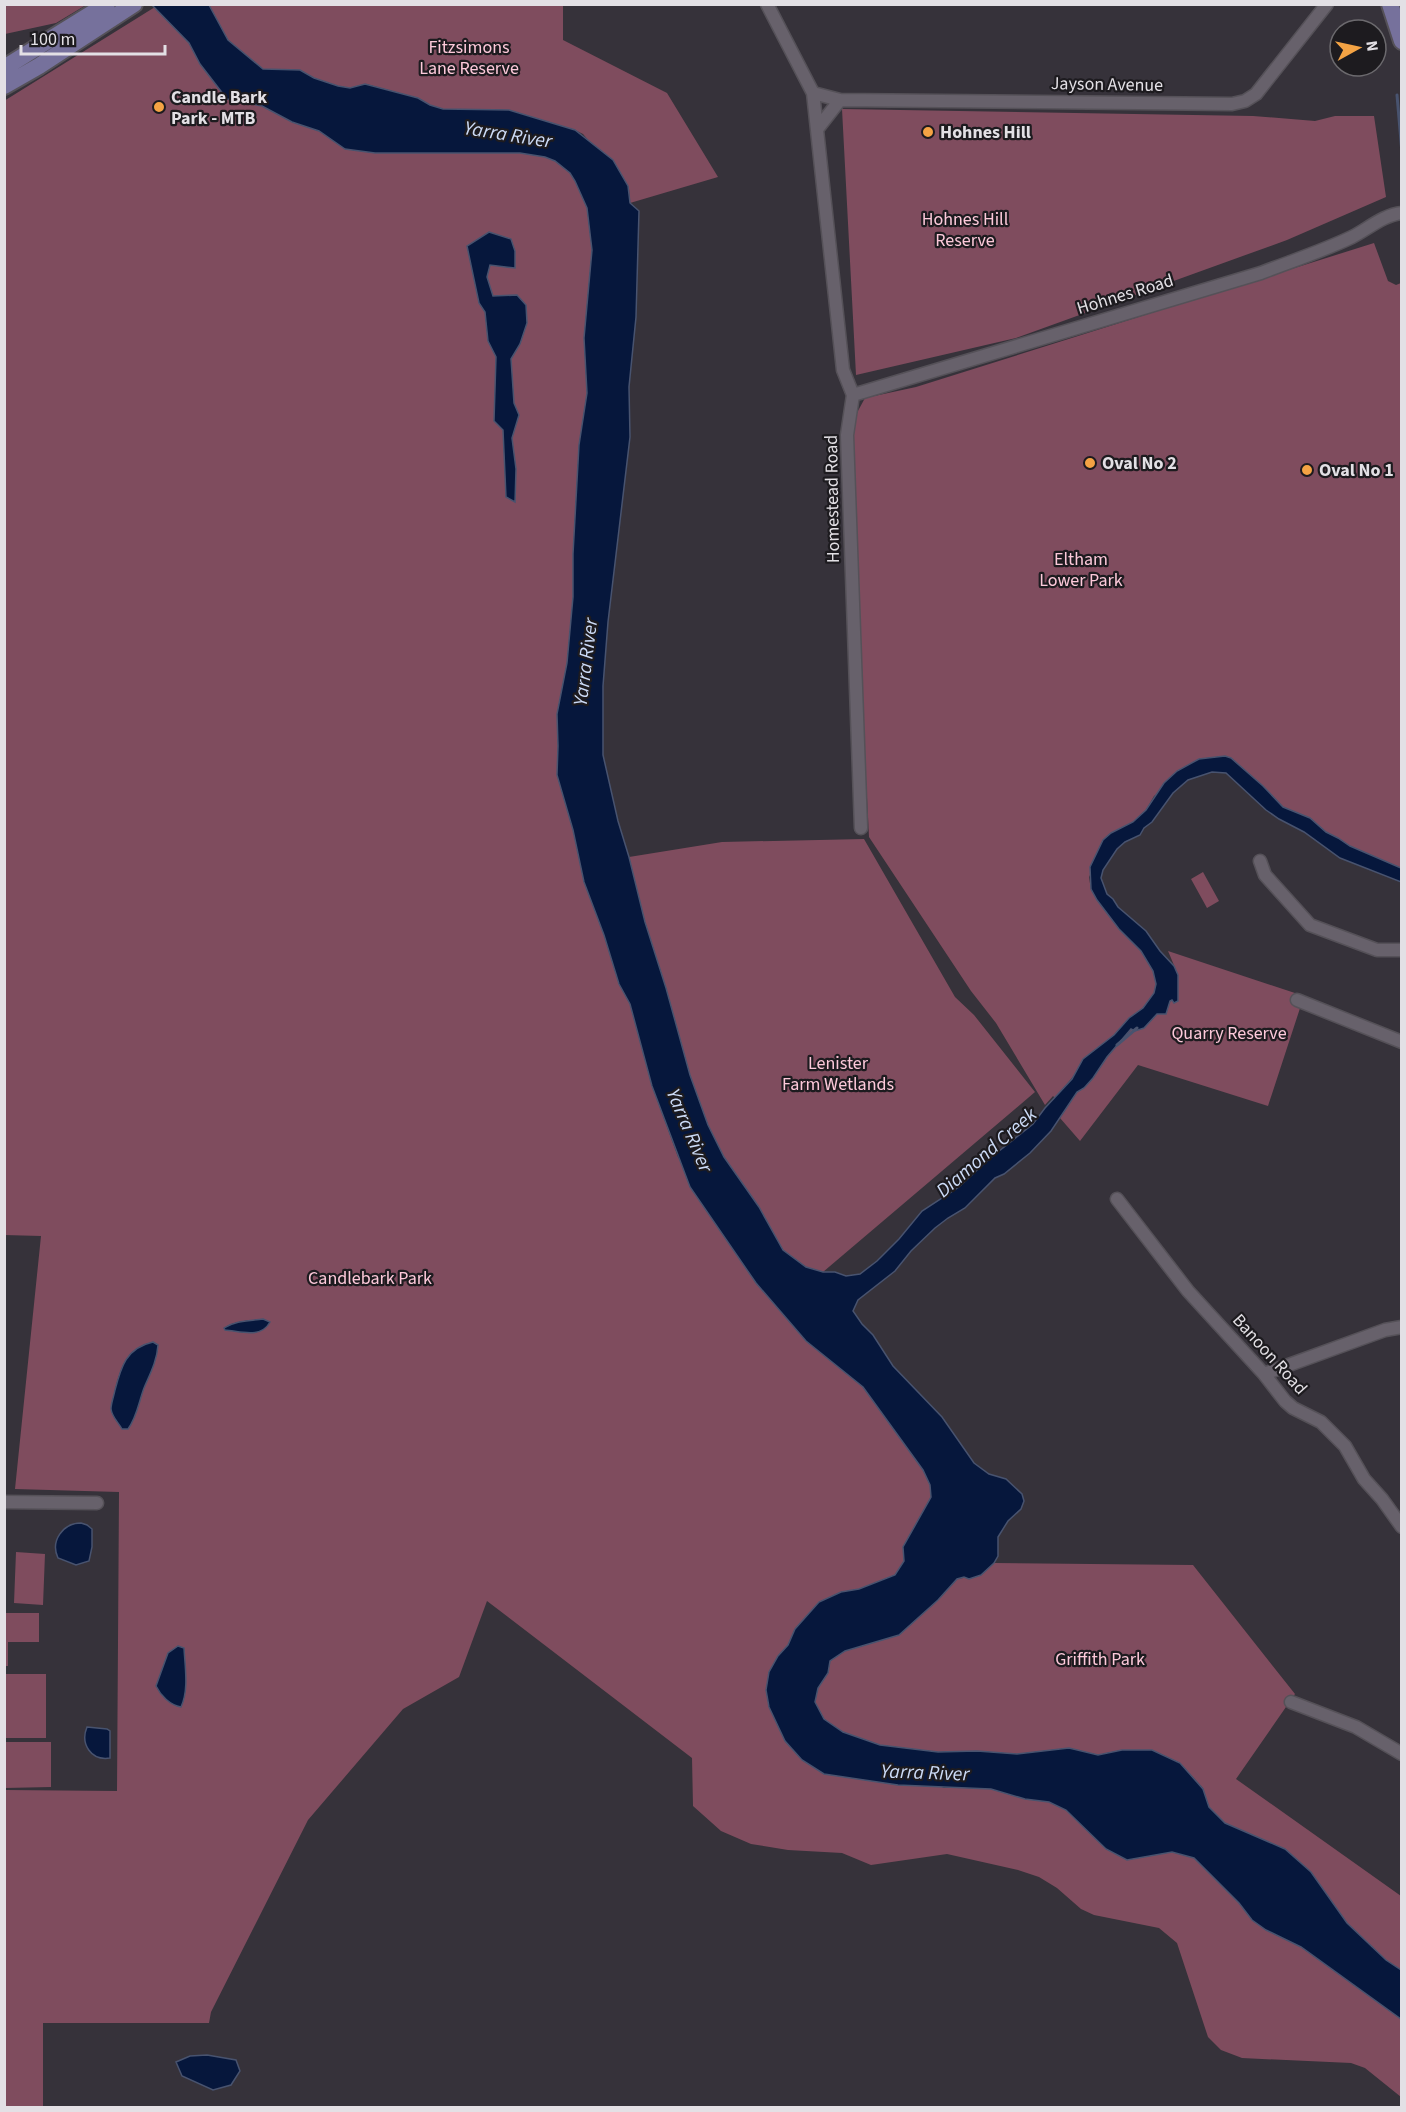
<svg xmlns="http://www.w3.org/2000/svg" width="1406" height="2112" font-family="'Source Sans 3',sans-serif">
	<rect width="100%" height="100%" fill="#36323a"/>
	<path fill="#7f4c5e" d="M4 5 5 4 86 5 56 23 5 34Z
		M209 5H563V40L667 93 718 177 630 203 629 189 583 134 575 130 509 110 443 109 430 105 418 98 366 84 350 88 338 86 314 78 300 70 263 69 228 40Z
		M155 7 189 43 200 64 227 99 262 106 292 122 319 131 345 149 375 153H520L545 157 555 161 570 173 575 181 587 208 592 250 584 338 587 393 579 445 573 554V597L567 663 557 714 558 746 557 775 573 830 584 882 604 935 619 984 630 1004 652 1086 678 1157 806 1341 863 1387 923 1470 930 1485 931 1497 903 1547 904 1561 895 1575 859 1589 841 1592 819 1602 795 1629 788 1645 778 1656 769 1707 775 1717 944 1788 960 1786 991 1789 1025 1799 1049 1802 1066 1810 1106 1849 1127 1859 1172 1852 1194 1858 1239 1903 1252 1920 1266 1930 1301 1947 1401 2019V2097L1365 2068 1351 2063 1242 2058 1221 2050 1208 2037 1177 1943 1159 1928 1094 1915 1081 1909 1057 1888 1039 1877 1018 1870 947 1854 871 1865 842 1853 788 1850 751 1844 721 1831 693 1806 692 1758 487 1601 459 1677 403 1709 308 1820 211 2012 209 2023H43V2107H5V1790L117 1791 119 1492 15 1489 41 1236 4 1235V101Z
		M842 109 1253 116 1315 121 1335 116H1374L1386 197 1287 240 1016 338 856 375Z
		M1374 243 1388 281 1396 285 1401 283V868L1350 846 1338 838 1326 832 1310 818 1283 807 1263 786 1231 758 1225 756 1209 758 1154 796 1146 810 1133 822 1111 833 1089 877 1091 890 1119 929 1141 951 1153 971 1156 984 1154 993 1143 1009 1129 1018 1114 1037 1092 1054 1055 1098 1053 1096 1045 1105 996 1023 971 991 869 837 850 466 853 420 865 398 916 387Z
		M864 839 955 997 974 1015 1035 1092 823 1272 806 1267 783 1250 759 1207 724 1157 708 1125 690 1075 666 988 645 922 629 857 722 842Z
		M1203 872 1219 901 1207 908 1191 879Z
		M1168 951 1304 996 1268 1106 1138 1065 1080 1141 1060 1118 1077 1092 1084 1088 1093 1078 1107 1057 1131 1029 1152 1020 1157 1014 1166 1009C1168 1003 1171 1001 1173 996 1180 975 1176 970 1168 951Z
		M16 1552 45 1554 43 1605 14 1603Z
		M994 1563 1193 1565 1295 1694 1236 1779 1401 1896V1970L1386 1960 1347 1923 1311 1872 1286 1850 1225 1823 1209 1807 1203 1788 1180 1763 1152 1750H1122L1098 1755 1069 1748 1017 1754 977 1751 938 1752 880 1745 842 1732 824 1719 815 1702 818 1688 828 1673 830 1661 845 1651 899 1635 938 1600 957 1579 981 1575Z
		M5 1613H39V1642H8V1666H5Z
		M5 1674H46V1738H5Z
		M5 1742H51V1787L5 1788Z"/>
	<path fill="#06173c" stroke="#48536f" stroke-width="1.5" d="M152 5H209L228 40 263 69 300 70 314 78 338 86 350 88 365 84 418 98 430 105 443 109 509 110 575 130 613 160 628 186 630 203 639 211 636 317 629 387 630 437 608 622 603 686V755L618 821 629 857 645 922 666 988 690 1075 708 1125 724 1157 759 1207 783 1250 806 1267 823 1272H835L846 1276 860 1274 877 1261 899 1239 922 1211 959 1187 989 1159 1033 1124 1045 1108 1072 1079 1083 1059 1114 1035 1129 1018 1143 1008 1154 993 1156 984 1153 971 1141 951 1119 929 1097 900 1091 889 1090 867 1103 840 1111 833 1133 822 1146 810 1164 783 1177 771 1199 759 1225 756 1231 758 1263 786 1283 807 1310 818 1326 832 1338 838 1350 846 1401 868V882L1340 858 1304 832 1279 819 1266 810 1226 773 1212 772 1188 780 1173 793 1152 822 1144 828 1140 835 1125 842 1117 849 1103 870 1101 878 1107 894 1113 899 1118 907 1146 931 1160 951 1174 966 1178 975V1001L1174 1003 1172 1000 1170 1001 1166 1014H1157L1144 1028 1135 1031 1131 1029 1107 1057 1093 1078 1084 1088 1077 1092 1051 1131 1030 1153 1004 1174 995 1178 965 1208 948 1218 935 1228 911 1251 895 1271 858 1300 853 1311 862 1324 873 1335 893 1366 942 1417 974 1463 989 1474 1006 1479 1022 1494 1024 1501 1021 1509 1008 1521 998 1537V1556L994 1563 981 1575 969 1579 964 1577 957 1579 938 1600 899 1635 845 1651 830 1661 828 1673 818 1688 815 1702 824 1719 843 1732 880 1745 938 1752 977 1751 1017 1754 1069 1748 1098 1755 1122 1750H1152L1180 1763 1203 1789 1209 1807 1225 1823 1285 1849 1311 1872 1347 1923 1386 1960 1401 1970V2019L1301 1947 1266 1930 1252 1920 1239 1903 1194 1858 1172 1852 1127 1860 1106 1849 1066 1810 1049 1802 1025 1799 991 1789 898 1785 824 1774 802 1760 785 1741 769 1707 766 1690 769 1672 778 1656 788 1645 795 1629 819 1602 841 1592 859 1589 895 1575 904 1561 903 1547 931 1497 930 1485 923 1470 863 1387 806 1341 756 1283 690 1187 652 1086 630 1004 619 984 604 935 584 882 573 830 557 775 558 746 557 714 567 663 573 597V554L579 445 587 393 584 338 592 250 587 208 575 181 570 173 555 161 545 157 520 153H375L345 149 319 131 292 122 262 106 227 99 200 64 189 43Z
		M489 232 511 239 515 251V268L490 265 487 277 493 296 517 295 526 305 527 323 520 344 511 359 514 403 519 415 512 438 516 469 515 502 506 497 503 430 494 421 496 357 488 341 485 312 479 303 467 246Z
		M263 1319 270 1322C261 1339 240 1331 225 1330L224 1328C236 1320 250 1321 263 1319Z
		M153 1342 158 1345C157 1361 150 1374 144 1388 139 1401 137 1417 128 1429H122C118 1422 112 1417 111 1409 111 1403 114 1396 115 1390 121 1367 126 1348 153 1342Z
		M81 1523 87 1525 92 1529V1547L89 1561 76 1565 58 1558C50 1541 63 1523 81 1523Z
		M178 1646 184 1648C185 1667 189 1690 181 1707 170 1705 161 1696 156 1686L168 1653Z
		M87 1727 107 1729 110 1731V1758C91 1761 80 1744 87 1727Z
		M207 2055 236 2060 240 2071 231 2085 213 2090 182 2076 176 2062 190 2056Z"/>
	<g fill="none" stroke-linecap="round" stroke-linejoin="round">
		<path stroke="#48536f" stroke-width="3" d="M1397 95 1402 153
			M1117 1045 1137 1028"/>
		<g stroke="#555158" stroke-width="15">
			<path id="minor" d="M767 4 813 93 843 370 853 395 847 435 861 828
				M813 93 840 100 1232 104 1245 101 1256 94 1327 4
				M818 128 840 100
				M853 395 1261 273C1292 261 1323 251 1352 237 1368 229 1383 215 1402 213
				M1260 861 1265 875 1310 925 1377 950H1402
				M1297 1000 1402 1042
				M1117 1199 1188 1291 1264 1374 1285 1401 1293 1408 1321 1422 1345 1446 1364 1479 1382 1499 1402 1527
				M1264 1374 1385 1330 1402 1327
				M4 1502 97 1503
				M1291 1702 1356 1727 1402 1754"/>
		</g>
		<g stroke="#555158" stroke-width="20">
			<path id="major" d="M1390 4 1402 41
				M4 68 107 4
				M4 86 39 66 134 4"/>
		</g>
		<use href="#minor" stroke="#67616b" stroke-width="12"/>
		<use href="#major" stroke="#76719c" stroke-width="16"/>
	</g>
	<g fill="#f4a344" stroke="#1d1b1f" stroke-width="2">
		<circle cx="159" cy="107" r="6"/>
		<circle cx="928" cy="132" r="6"/>
		<circle cx="1090" cy="463" r="6"/>
		<circle cx="1307" cy="470" r="6"/>
	</g>
	<g text-anchor="middle" stroke-width="4.5" stroke-linejoin="round" paint-order="stroke">
		<g font-size="18" fill="#fdc9da" stroke="#1d1b1f">
			<text x="469" y="53">Fitzsimons<tspan x="469" dy="21">Lane Reserve</tspan></text>
			<text x="965" y="225">Hohnes Hill<tspan x="965" dy="21">Reserve</tspan></text>
			<text x="1081" y="565">Eltham<tspan x="1081" dy="21">Lower Park</tspan></text>
			<text x="1229" y="1039">Quarry Reserve</text>
			<text x="838" y="1069">Lenister<tspan x="838" dy="21">Farm Wetlands</tspan></text>
			<text x="370" y="1284">Candlebark Park</text>
			<text x="1100" y="1665">Griffith Park</text>
		</g>
		<g font-size="18" fill="#e3e0e5" stroke="#1d1b1f">
			<text transform="translate(1107 84) rotate(1)" y="6">Jayson Avenue</text>
			<text transform="translate(1125 294) rotate(-17)" y="6">Hohnes Road</text>
			<text transform="translate(832 499) rotate(-91)" y="6">Homestead Road</text>
			<text transform="translate(1270 1354) rotate(48)" y="6">Banoon Road</text>
		</g>
		<g font-size="18" font-weight="bold" fill="#e3e0e5" stroke="#1d1b1f" text-anchor="start">
			<text x="171" y="103">Candle Bark<tspan x="171" dy="21">Park - MTB</tspan></text>
			<text x="940" y="138">Hohnes Hill</text>
			<text x="1102" y="469">Oval No 2</text>
			<text x="1319" y="476">Oval No 1</text>
		</g>
		<g font-size="20" font-style="italic" fill="#ccdbf7" stroke="#1d1b1f">
			<text transform="translate(508 134) rotate(9)" y="7">Yarra River</text>
			<text transform="translate(585 662) rotate(-83)" y="7">Yarra River</text>
			<text transform="translate(690 1130) rotate(67)" y="7">Yarra River</text>
			<text transform="translate(986 1152) rotate(-41)" y="7">Diamond Creek</text>
			<text transform="translate(925 1772) rotate(2)" y="7">Yarra River</text>
		</g>
	</g>
	<rect width="1406" height="2112" fill="none" stroke="#e3e0e5" stroke-width="12"/>
	<g transform="translate(1358 48) rotate(82)"><circle r="28" fill="#1d1b1f" stroke="#6c6a6e" stroke-width="1.5"/>
	<path d="M0-4.5L10 22L0 15L-10 22Z" fill="#f4a344"/>
	<text y="-9" font-size="16" font-weight="bold" text-anchor="middle" fill="#e3e0e5">N</text>
	</g>
	<path d="M21 45v9h144v-9" fill="none" stroke="#e3e0e5" stroke-width="3"/>
	<text x="30" y="45" font-size="18" fill="#e3e0e5" stroke="#1d1b1f" stroke-width="4.5" paint-order="stroke">100 m</text>
</svg>
